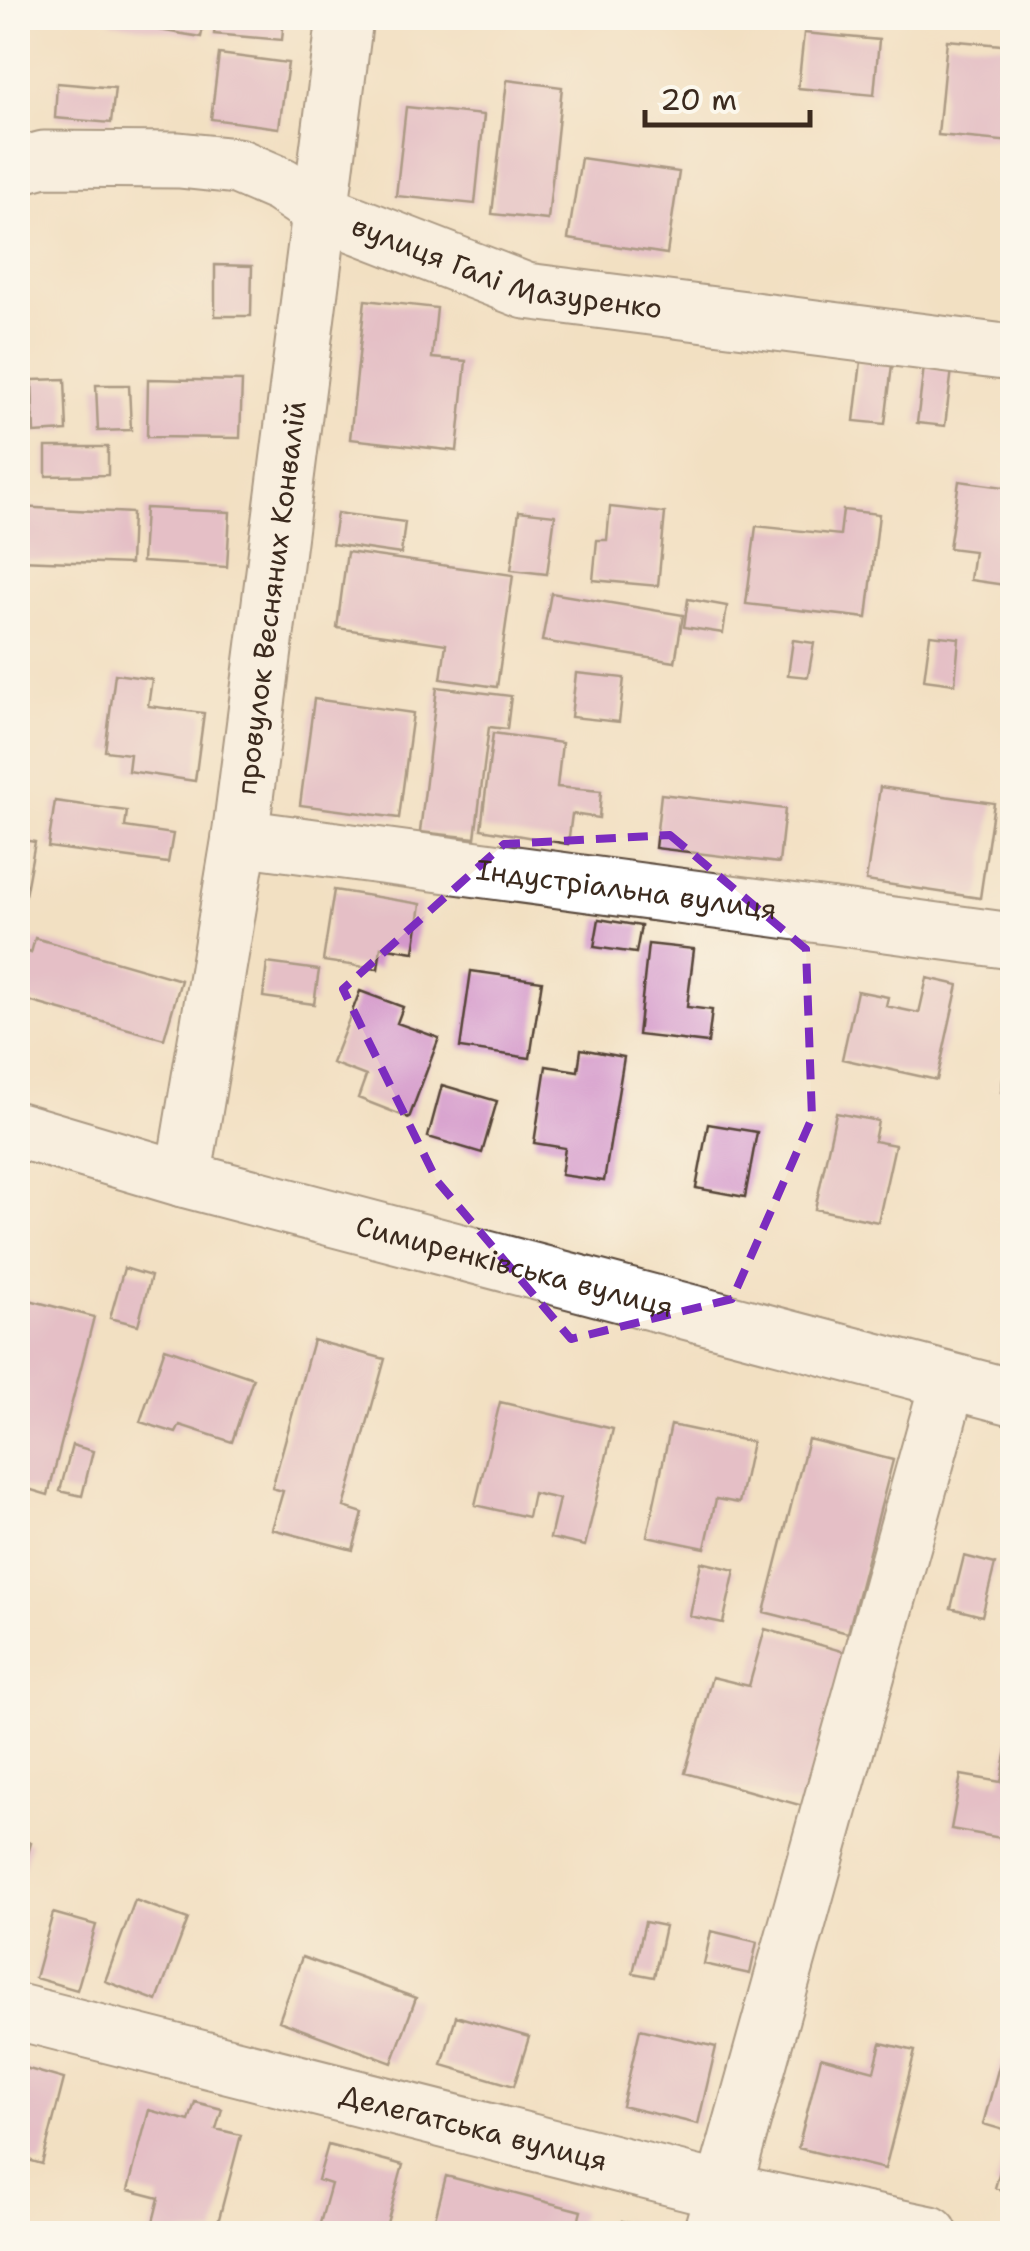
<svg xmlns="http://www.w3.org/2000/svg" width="1030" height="2251" font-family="'Shantell Sans',sans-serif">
	<rect width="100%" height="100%" fill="#fbf7ec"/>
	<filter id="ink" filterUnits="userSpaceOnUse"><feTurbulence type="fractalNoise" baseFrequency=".01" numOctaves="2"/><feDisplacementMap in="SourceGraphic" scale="20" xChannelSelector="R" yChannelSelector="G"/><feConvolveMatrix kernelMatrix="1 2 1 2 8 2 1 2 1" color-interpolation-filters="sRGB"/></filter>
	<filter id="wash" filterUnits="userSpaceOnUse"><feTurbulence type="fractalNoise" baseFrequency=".0048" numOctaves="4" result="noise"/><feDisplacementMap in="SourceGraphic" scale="40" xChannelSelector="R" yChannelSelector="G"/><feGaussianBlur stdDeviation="2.25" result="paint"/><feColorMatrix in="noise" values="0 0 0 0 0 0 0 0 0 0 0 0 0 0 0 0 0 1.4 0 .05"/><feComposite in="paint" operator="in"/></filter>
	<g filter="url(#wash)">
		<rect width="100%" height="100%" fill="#f2e0c2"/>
		<g id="blocks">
			<path fill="#d498cb" d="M112 18H205L201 37 111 22Z
				M216 18H284L282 40 214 34Z
				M804 33 879 40 874 95 798 88Z
				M947 40 1012 46V142L938 135Z
				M219 54 288 63 279 128 211 119Z
				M507 80 562 87 548 220 492 214Z
				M57 83 115 88 111 123 55 118Z
				M406 107 484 115 475 204 396 196Z
				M581 158 679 172 667 254 568 239Z
				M215 265 252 266 251 316H215Z
				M365 300 437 308 432 358 466 361 457 451 350 439Z
				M861 361 892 365 885 424 854 421Z
				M924 366 952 369 945 426 917 423Z
				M65 379 67 431 34 433 32 380Z
				M148 379 242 381 240 438 147 437Z
				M96 385H129L131 430 98 431Z
				M46 447H108V475L46 476Z
				M959 481 1012 488V586L970 580 974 551 949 548Z
				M18 507 132 513 130 564 18 560Z
				M610 507 665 513 658 586 593 580 597 540H607Z
				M145 508 230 512 227 567 142 562Z
				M843 510 879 514 867 618 746 604 756 526 840 535Z
				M519 511 555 515 547 574 511 570Z
				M337 513 405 522 401 554 332 544Z
				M347 552 513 575 497 687 441 679 446 644 337 628Z
				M551 593 683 615 675 662 542 641Z
				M688 599 727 606 723 633 684 627Z
				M930 635 959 638 955 684 924 680Z
				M793 640 814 643 808 677 788 675Z
				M576 673 624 678 619 722 571 717Z
				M115 674 152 679 148 706 204 713 195 781 128 771 130 754 105 751Z
				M437 687 511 696 507 729 489 727 475 838 420 832Z
				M314 699 413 713 399 818 300 805Z
				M493 733 562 743 557 787 601 791 599 818 572 814 568 844 481 829Z
				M880 787 994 803 980 898 866 881Z
				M661 794 785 809 779 863 655 848Z
				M55 801 127 811 125 827 173 834 168 863 48 847Z
				M18 839 35 842 19 928H18Z
				M334 890 421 904 414 952 381 947 378 969 323 961Z
				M599 919 641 926 636 953 594 947Z
				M35 938 181 980 164 1039 18 998V948L31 953Z
				M648 944 694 949 687 1007 712 1010 708 1043 638 1035Z
				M267 963 319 970 314 1004 263 997Z
				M471 971 542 981 530 1058 460 1048Z
				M927 978 958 985 937 1080 842 1059 857 991 888 997 886 1006 919 1013Z
				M360 991 403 1007 397 1023 439 1038 409 1118 358 1098 366 1076 332 1063Z
				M1010 1029H1012V1094L1001 1092Z
				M581 1049 624 1057 604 1181 561 1175 565 1148 534 1143 546 1066 578 1071Z
				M442 1085 497 1101 482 1153 428 1137Z
				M836 1113 878 1121 874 1141 895 1145 878 1222 815 1209Z
				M708 1124 757 1132 745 1197 696 1188Z
				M124 1268 151 1276 138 1325 110 1318Z
				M18 1297 94 1317 48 1495 18 1486Z
				M313 1340 385 1359 344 1507 363 1513 353 1550 272 1529 283 1491 272 1488Z
				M165 1348 253 1378 232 1442 180 1425 176 1433 140 1422Z
				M500 1402 613 1429 585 1546 550 1538 559 1499 533 1493 528 1517 475 1505Z
				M671 1425 752 1442 739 1503 716 1499 705 1548 647 1536Z
				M808 1439 893 1460 848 1633 764 1612Z
				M72 1445 93 1451 82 1496 60 1491Z
				M964 1556 995 1564 982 1616 951 1608Z
				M701 1562 735 1570 723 1623 690 1616Z
				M765 1629 845 1652 803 1806 685 1773 712 1677 749 1686Z
				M1011 1727 1012 1840 951 1829 961 1775 1001 1782Z
				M18 1839 31 1843 19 1885H18Z
				M135 1900 188 1919 157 2001 105 1981Z
				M53 1913 96 1925 77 1990 35 1978Z
				M645 1922 665 1926 654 1977 633 1973Z
				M711 1931 757 1942 750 1974 704 1964Z
				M302 1957 416 1998 392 2063 279 2021Z
				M456 2016 529 2037 514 2086 442 2065Z
				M640 2029 716 2047 698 2124 622 2106Z
				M881 2043 915 2051 885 2169 798 2148 821 2057 874 2071Z
				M1001 2059 1012 2062V2193L995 2188 1011 2132 983 2124Z
				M18 2066 64 2079 42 2164 18 2157Z
				M195 2102 222 2109 216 2129 241 2135 215 2234H150L159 2198 128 2190 149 2110 189 2121Z
				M328 2145 403 2165 384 2234H317L331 2184 318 2180Z
				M446 2176 581 2211 575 2234H431Z
				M622 2221 665 2232V2234H619Z"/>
		</g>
	</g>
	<g filter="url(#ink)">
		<use href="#blocks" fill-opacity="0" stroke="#564537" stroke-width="2.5"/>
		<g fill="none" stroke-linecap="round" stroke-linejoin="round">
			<g stroke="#564537" stroke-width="59">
				<g id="minor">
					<path id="s1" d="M18 166 44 159 179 160 237 166 281 185 320 211 526 291 1012 353"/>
					<path id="s2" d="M240 837 1012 941"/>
					<path id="s3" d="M183 1179 240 837 345 18"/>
					<path id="s4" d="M18 2012 724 2191 930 2234"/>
					<path d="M711 2234 948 1383"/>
				</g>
			</g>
			<g stroke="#564537" stroke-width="59">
				<g id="major">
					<path id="s5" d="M18 1130 183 1179 1012 1397"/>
				</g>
			</g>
			<use href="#minor" stroke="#fff" stroke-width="55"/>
			<use href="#major" stroke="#fff" stroke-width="55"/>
		</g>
	</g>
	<path d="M0 0H1030V2251H0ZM670 835 806 949 812 1118 732 1299 571 1339 437 1181 343 989 504 844Z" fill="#f2e0c2" fill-opacity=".55" fill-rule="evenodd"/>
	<path fill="none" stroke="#7b2cbf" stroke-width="8" stroke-dasharray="20 12" stroke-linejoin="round" d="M670 835 806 949 812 1118 732 1299 571 1339 437 1181 343 989 504 844Z"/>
	<g text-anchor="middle" stroke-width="9" stroke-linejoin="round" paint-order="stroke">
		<g font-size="28" fill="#3b2a1e" stroke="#fbf7ec">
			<text dy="10" stroke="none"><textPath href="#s1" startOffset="512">вулиця Галі Мазуренко</textPath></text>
			<text dy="10" stroke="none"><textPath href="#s3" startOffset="588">провулок Весняних Конвалій</textPath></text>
			<text dy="10" stroke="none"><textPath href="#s2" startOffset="390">Індустріальна вулиця</textPath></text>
			<text dy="10" stroke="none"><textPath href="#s5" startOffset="515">Симиренківська вулиця</textPath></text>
			<text dy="10" stroke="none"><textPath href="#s4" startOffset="470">Делегатська вулиця</textPath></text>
		</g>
	</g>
	<rect width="1030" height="2251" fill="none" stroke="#fbf7ec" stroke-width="60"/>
	<path d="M645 110v15h165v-15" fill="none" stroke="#3b2a1e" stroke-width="5"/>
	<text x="660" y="110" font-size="30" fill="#3b2a1e" stroke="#fbf7ec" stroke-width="8" paint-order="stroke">20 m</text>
</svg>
